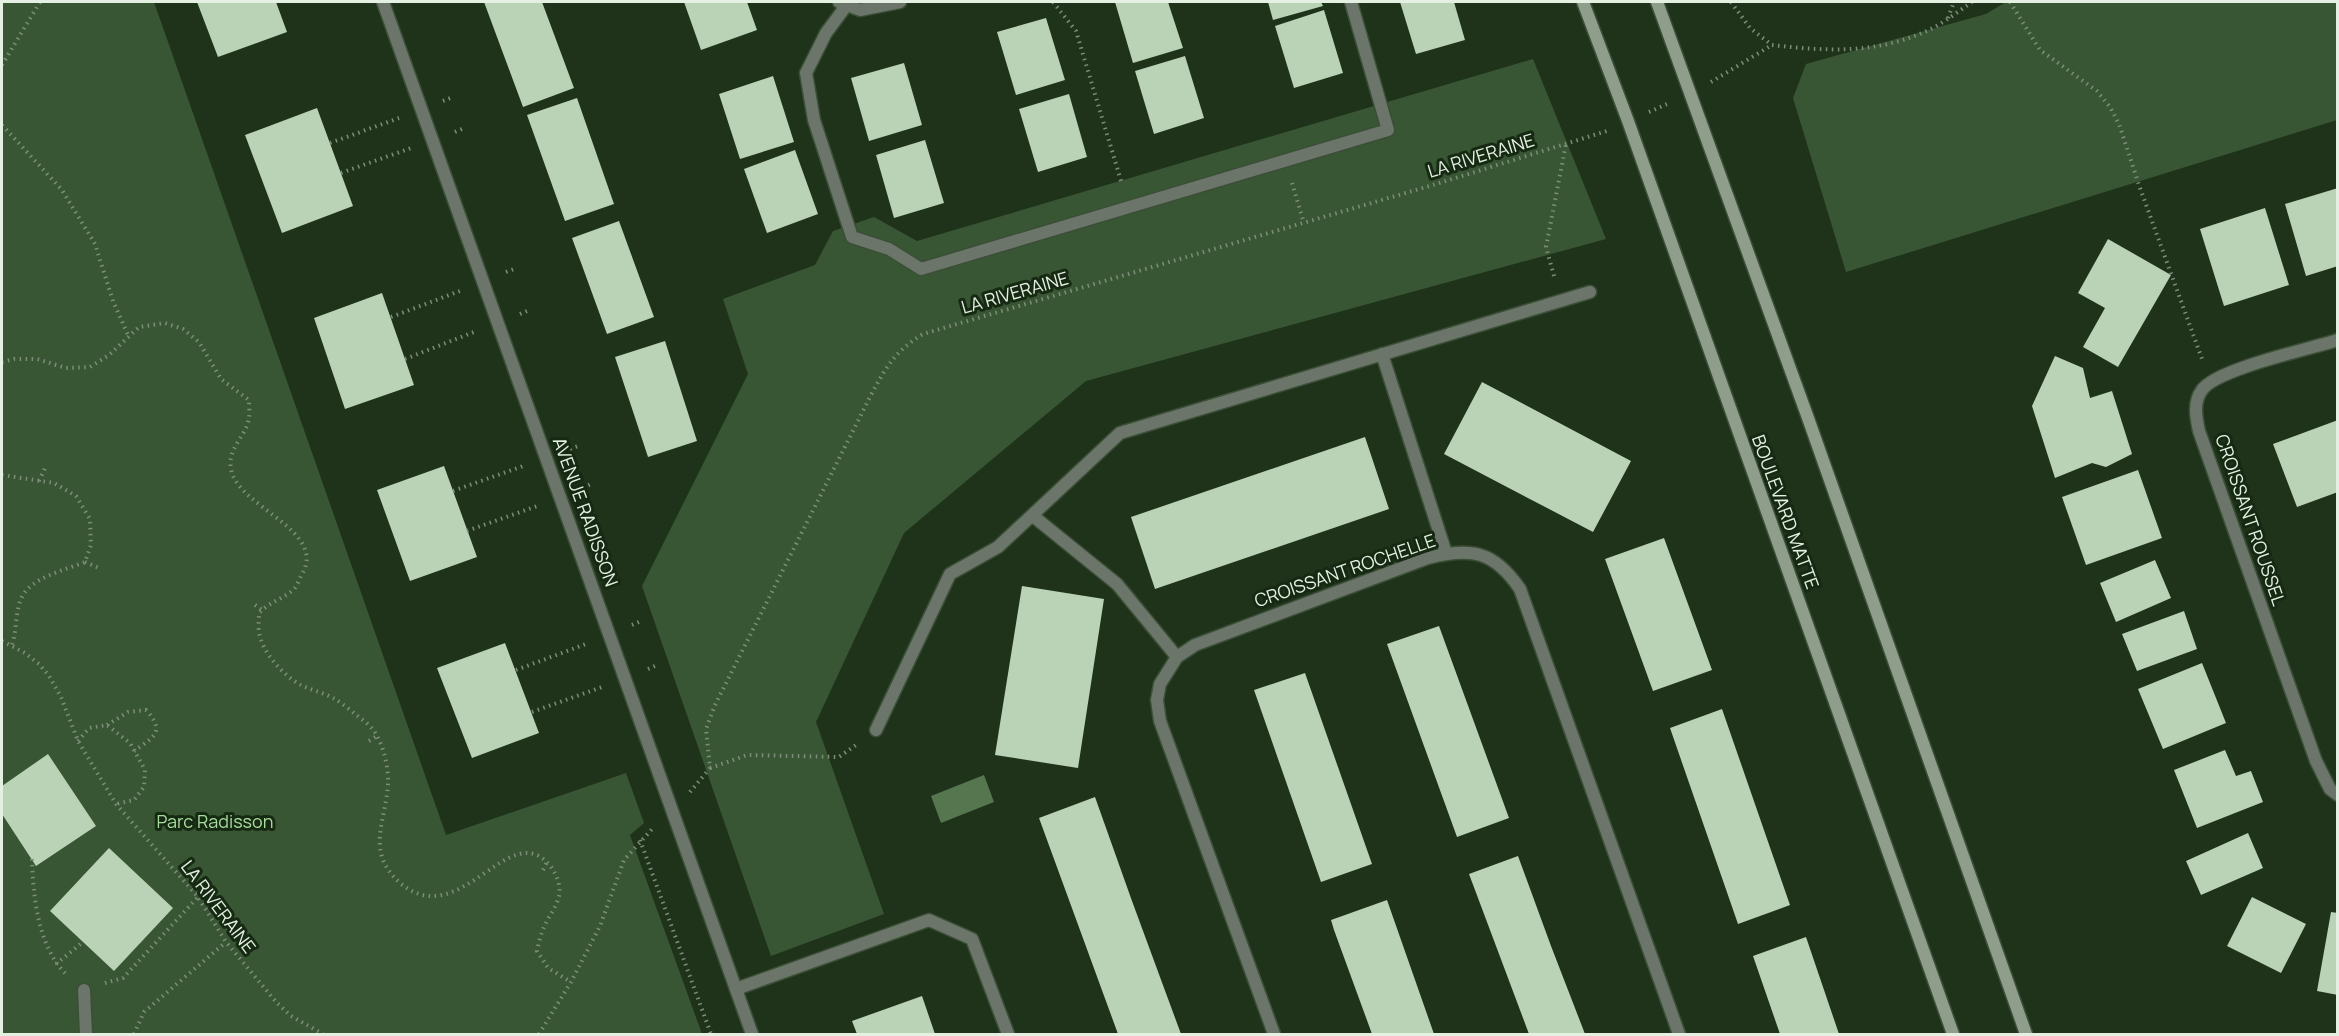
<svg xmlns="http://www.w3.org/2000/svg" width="2339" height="1036" font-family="Manrope,sans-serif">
	<rect width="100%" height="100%" fill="#1f331b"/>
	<path fill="#395634" d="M2 2H154L446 835 626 773 644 823 630 835 702 1034H2Z
		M2006 2H2337V120L1846 272 1793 98 1806 64 1986 14Z
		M1533 59 1606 239 1086 381 904 533 816 722 884 914 771 956 642 586 748 374 723 299 815 265 833 231 874 217 917 241Z"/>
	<path fill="#567650" d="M984 775 994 802 941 823 931 796Z"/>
	<path fill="#bad2b5" d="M197 2H276L287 32 218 57Z
		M484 2H542L574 88 523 107Z
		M684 2H747L757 30 701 50Z
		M1115 2H1168L1183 48 1133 63Z
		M1268 2H1321L1323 6 1273 20Z
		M1400 2H1454L1465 40 1416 54Z
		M1324 10 1343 73 1294 88 1275 26Z
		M1046 18 1065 80 1016 95 997 32Z
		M1185 56 1204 118 1154 134 1135 71Z
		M904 63 922 125 869 141 851 78Z
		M773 76 794 142 740 159 719 94Z
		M1069 94 1087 157 1038 172 1019 109Z
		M577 98 614 204 565 221 527 115Z
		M317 108 353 206 282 233 245 135Z
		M925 140 944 203 894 218 876 155Z
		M795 150 818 214 767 233 744 169Z
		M2338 188V266L2306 276 2285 204Z
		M2265 208 2289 285 2224 306 2200 229Z
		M619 221 654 317 607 334 572 238Z
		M2108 239 2171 275 2118 367 2083 347 2105 308 2078 293Z
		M382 293 414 385 345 409 314 318Z
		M665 341 697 441 648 457 615 357Z
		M2055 356 2083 368 2090 398 2112 391 2132 454 2106 467 2092 463 2055 478 2032 406Z
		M1482 382 1631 461 1593 532 1444 454Z
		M2338 420V492L2297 507 2273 444Z
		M1365 437 1389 509 1155 589 1131 517Z
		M444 466 477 557 410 581 377 490Z
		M2138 470 2162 538 2086 565 2062 497Z
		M1664 538 1712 670 1653 691 1605 559Z
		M2155 560 2171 598 2116 622 2100 583Z
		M1022 586 1104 599 1078 768 995 755Z
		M2184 611 2197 649 2137 671 2122 634Z
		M1439 626 1509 818 1457 837 1387 644Z
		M505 643 539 733 472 758 437 668Z
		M2202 663 2226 723 2163 749 2138 689Z
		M1305 673 1372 864 1321 882 1254 690Z
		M1722 709 1790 905 1738 924 1670 728Z
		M2225 750 2236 776 2251 771 2263 802 2197 828 2174 770Z
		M48 754 96 826 36 866 2 814V786Z
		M1095 797 1132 901 1181 1034H1118L1039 818Z
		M2248 833 2263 868 2201 895 2186 861Z
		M109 848 173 908 114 971 50 911Z
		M1518 856 1551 946 1585 1034H1529L1469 874Z
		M2252 897 2306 924 2281 973 2227 946Z
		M1387 900 1434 1034H1372L1334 930 1331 920Z
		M2331 912 2338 913V995L2317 991Z
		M1806 937 1839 1034H1780L1753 956Z
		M922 996 935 1034H857L852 1021Z"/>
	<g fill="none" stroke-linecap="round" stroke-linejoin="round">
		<g stroke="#3b4e37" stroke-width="15">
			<path id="service" d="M846 6 826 33 806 73 814 120 852 237 889 249 921 269 1388 130 1351 2
				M1382 354 1446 553
				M1033 516 1117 584 1177 657
				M876 730 950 574 998 547 1120 433 1590 292
				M736 989 929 920 972 939 1008 1034
				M84 990 86 1034"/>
		</g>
		<g stroke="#3b4e37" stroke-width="15">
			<path id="minor" d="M383 2 752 1034
				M839 2 860 10 900 2
				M2338 340C2310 349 2216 369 2202 390 2193 402 2196 417 2199 431L2316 761 2330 789 2338 795
				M1274 1034 1160 721 1157 700 1160 684 1177 657 1195 645 1428 558C1472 547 1494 551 1520 589L1679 1034"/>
		</g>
		<g stroke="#3b4e37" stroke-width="15">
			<path id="secondary" d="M1583 2 1628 121 1953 1034
				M1657 2 1808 418 2026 1034"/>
		</g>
		<path stroke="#7d8d7a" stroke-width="4" stroke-dasharray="1.5 4.5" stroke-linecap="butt" d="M1053 2 1076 31 1122 184
			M1731 2 1750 28 1772 45
			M2010 2 2040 50 2097 91 2110 107 2119 124 2140 188 2202 359
			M1948 18 1954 2
			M1772 45C1823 51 1873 54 1922 33 1940 26 1956 13 1972 2
			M2 65 40 2
			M1711 82 1772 45
			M443 101 453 97
			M1649 112 1667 104
			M2 125 62 190 95 244 113 301 128 335
			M455 132 464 128
			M330 143 399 118
			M341 173 411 148
			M1292 183 1304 223
			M506 272 514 269
			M1554 276 1546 247 1566 144
			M520 314 529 310
			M391 317 460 291
			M405 359 474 332
			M2 362 14 359H37L66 368 90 367 109 355 139 327 165 323 183 329 199 342 221 379 249 400C249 406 250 413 249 418 246 437 227 448 231 469 237 507 328 530 302 574 299 579 297 587 293 590 283 599 271 601 259 613 259 619 258 625 259 631 261 651 282 674 299 684 310 690 322 692 333 698 340 702 348 708 355 714 363 720 372 726 377 736 384 748 389 770 388 784 386 821 365 851 399 882 460 936 510 813 551 867 557 875 561 886 559 896 557 906 549 916 545 925 541 933 539 942 537 951L548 968 571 982
			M570 449 578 446
			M2 475 54 483 76 496 90 519 91 545 85 562C65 570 29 578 21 599 15 614 17 630 12 645
			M39 481 45 468
			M583 488 591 484
			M453 491 523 466
			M467 531 537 506
			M85 562 99 568
			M255 605 262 610
			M632 625 641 621
			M2 641 25 653 39 664 49 676 61 697 78 741 116 804 198 897 226 942 277 1003 291 1016 323 1034
			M648 669 657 665
			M516 670 586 644
			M532 712 602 687
			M107 725 128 712 146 710C166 732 154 737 134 751
			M78 741 89 728 107 725 130 743 145 770 144 787 134 800 116 804
			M369 741 377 736
			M710 768 747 755 839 757 856 745
			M690 792 710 768 706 729 715 705 871 395C886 367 895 351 923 334L1433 185 1607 131
			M640 840 711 1034
			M32 859C33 896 38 947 66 974
			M543 870 547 862
			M56 964 83 942
			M105 983 123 978 198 897
			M134 1034 144 1012 226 942
			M539 1034 571 982 600 926 624 860 653 828"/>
		<use href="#service" stroke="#6b7569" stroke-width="12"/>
		<use href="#minor" stroke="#6b7569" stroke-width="12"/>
		<use href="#secondary" stroke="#8e9e8b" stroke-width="12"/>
	</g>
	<g text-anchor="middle" stroke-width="6" stroke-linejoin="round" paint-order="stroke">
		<g font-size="18" fill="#e4f1e2" stroke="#162912">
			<text transform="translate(1481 156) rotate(-17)" y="6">LA RIVERAINE</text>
			<text transform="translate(1015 293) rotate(-16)" y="6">LA RIVERAINE</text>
			<text transform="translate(585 512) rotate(70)" y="6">AVENUE RADISSON</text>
			<text transform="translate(1785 512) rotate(70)" y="6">BOULEVARD MATTE</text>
			<text transform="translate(2250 520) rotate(71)" y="6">CROISSANT ROUSSEL</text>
			<text transform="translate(1345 571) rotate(-19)" y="6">CROISSANT ROCHELLE</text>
			<text transform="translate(218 907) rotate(53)" y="6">LA RIVERAINE</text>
		</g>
		<g font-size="18" fill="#a8db9e" stroke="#162912">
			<text x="215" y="828">Parc Radisson</text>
		</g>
	</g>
	<rect width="2339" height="1036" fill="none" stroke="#e4f1e2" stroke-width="6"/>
</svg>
